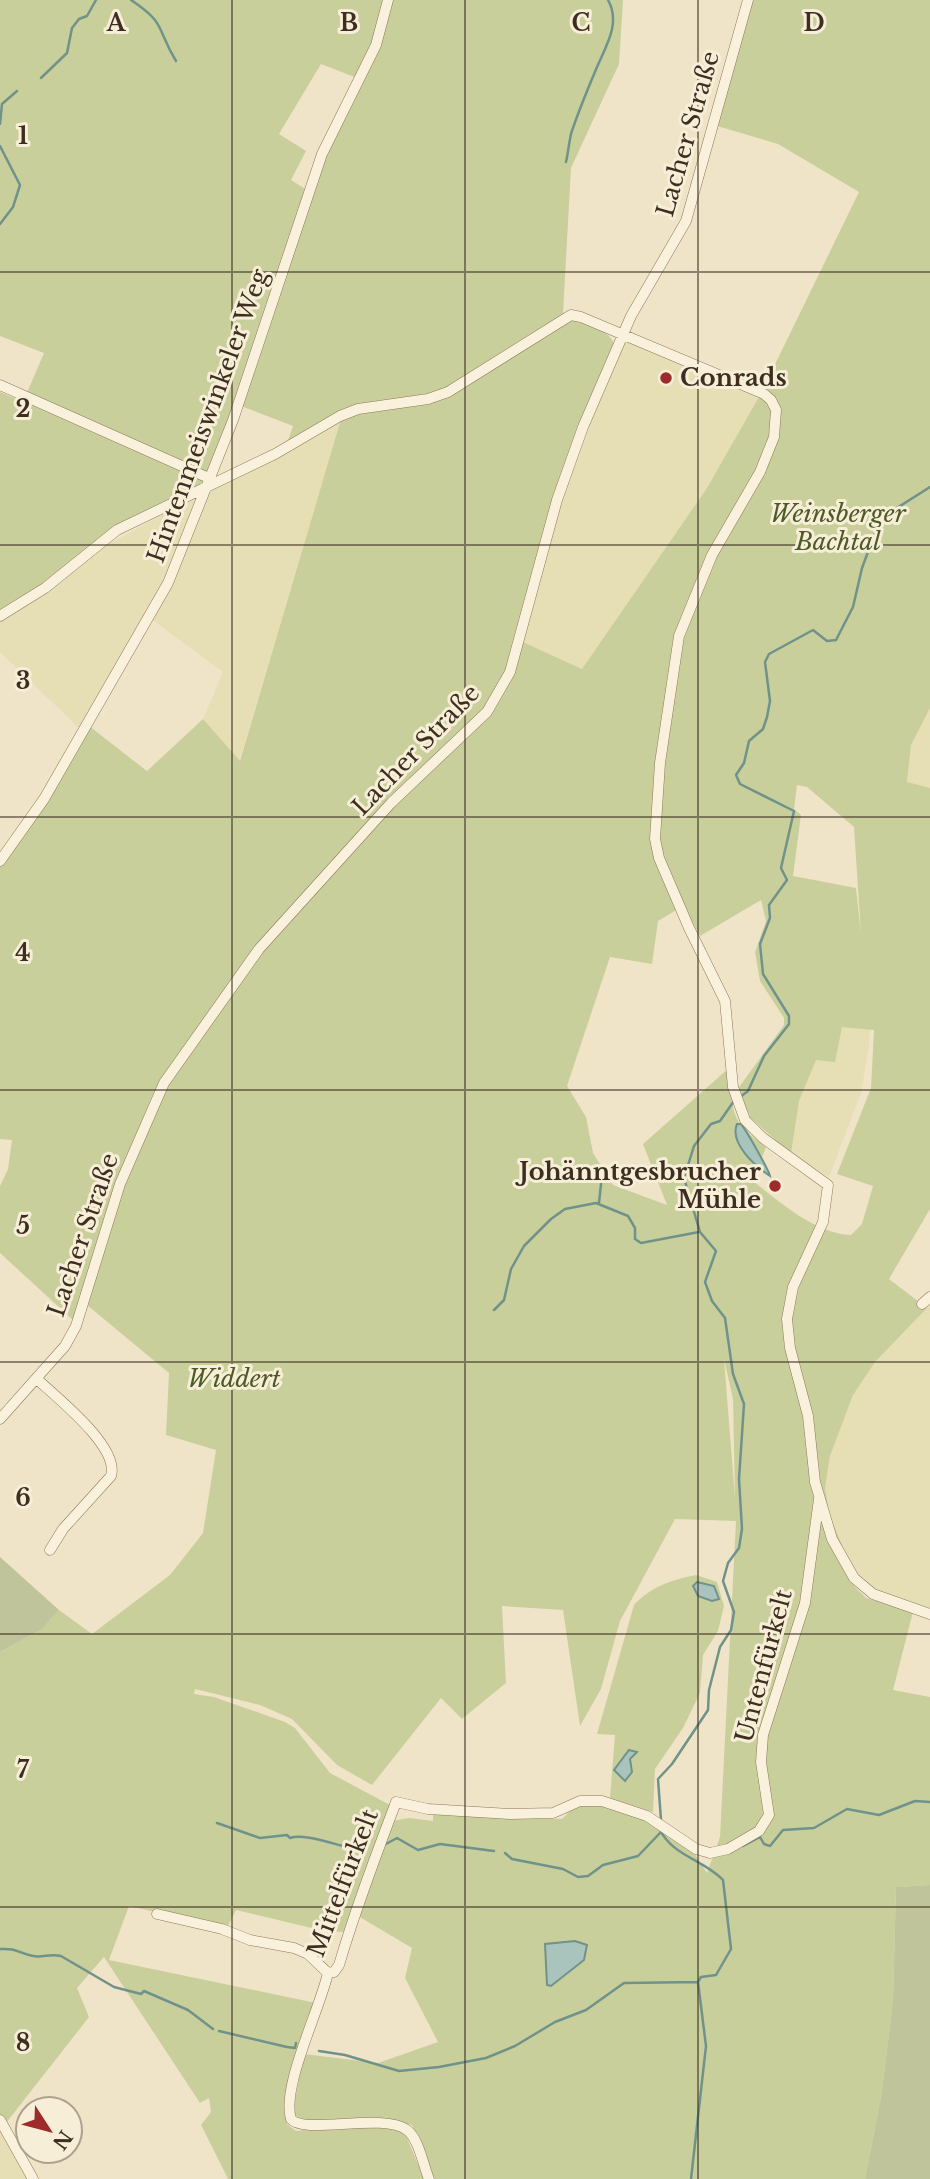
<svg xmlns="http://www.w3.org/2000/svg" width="930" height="2179" font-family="'Libre Baskerville',serif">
	<rect width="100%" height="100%" fill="#f0e4c8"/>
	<path fill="#e6deb5" d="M623 339 760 395 707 488 582 669 523 642 558 510Z
		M341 419 239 762 203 719 223 672 151 619 210 491Z
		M196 497 199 499 158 597 80 729 0 652V619L97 550Z
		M930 708V788L913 786 907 783 911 745Z
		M842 1026 870 1029 869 1046 861 1093 829 1177 791 1154 799 1101 816 1059Z
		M930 1305V1611L882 1594 867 1586 853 1572 830 1516 825 1488 830 1456 853 1395 875 1362Z
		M0 2125 30 2179H0Z"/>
	<path fill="#c9cf9b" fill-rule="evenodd" d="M0 0H385L373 43 357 78 321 64 279 134 306 151 291 180 307 190 241 389 202 485 115 529 43 585 0 612V392L23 402 44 353 0 336Z
		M391 0H623L619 64 571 168 563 314 449 388 434 394 365 404 287 443 293 426 241 406 324 158Z
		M751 0H930V708L911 745 907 782 930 788V1209L889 1279 927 1308 875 1362 853 1395 830 1456 825 1488 830 1516 853 1572 849 1581 866 1598 913 1612 893 1690 930 1697V1885L896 1887 893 2000 882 2091 865 2179H432L412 2125 399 2121 300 2122 292 2115 304 2054 378 2063 438 2042 405 1978 412 1948 358 1916 392 1821 409 1818 433 1821V1811L481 1817 562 1819 574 1807 587 1804 621 1810 657 1826 694 1853 707 1873 720 1837 736 1521 675 1519 620 1621 601 1689 580 1726 563 1610 502 1606 506 1683 462 1719 441 1698 372 1785 337 1765 292 1719 260 1705 195 1689 194 1694 214 1697 285 1722 295 1728 330 1773 390 1805 345 1932 324 1931 236 1910 227 1928 129 1906 109 1960 316 2003C300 2039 282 2083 287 2124L296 2131C332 2126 370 2120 405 2133L424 2179H228L201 2125 211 2112 209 2098 200 2103 104 1957 77 1988 89 2017 6 2123 0 2116V1652L42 1629 59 1610 92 1634 170 1575 203 1533 216 1450 166 1435 169 1373 87 1305 126 1180 158 1099 261 952 394 805 495 709 510 683 523 642 582 669 707 488 760 395 859 192 778 144 717 126ZM797 785 807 787 854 827 861 934 856 888 793 876 801 815 794 809ZM761 900 766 921 755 952 760 981 784 1018V1025L737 1090 751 1118 791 1154 799 1101 816 1060 835 1062 842 1027 874 1030 871 1088 837 1174 873 1186 862 1224 851 1235C815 1233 781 1203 753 1181L766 1147C729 1121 733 1112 729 1068L643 1144 667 1205 613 1185 593 1153 586 1117 567 1086 610 957 652 964 658 921 683 906 700 936ZM724 1359 733 1399 735 1498Z
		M570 320C585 321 607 329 614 343L582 425 508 667 480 715 255 947 152 1096 121 1172 73 1320 0 1253V1186L8 1169 12 1140 0 1139V864L89 726 147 771 203 719 240 761 341 419 359 412 430 402Z
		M696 1575 717 1582 724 1606 718 1631 703 1655 700 1693 683 1728 655 1769 653 1812 610 1798 615 1735 597 1734 634 1605C652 1586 671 1580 696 1575Z"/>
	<path fill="#bfc49a" d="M0 1557 59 1610 42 1629 0 1652Z
		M930 1885V2179H865L882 2091 893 2000 896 1887Z"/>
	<path fill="#a9c4bc" stroke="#6f938a" stroke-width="2" d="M737 1124H741C747 1131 769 1171 770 1176 755 1166 729 1143 737 1124Z
		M697 1582 714 1586 719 1599 712 1601 698 1596 693 1586Z
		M629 1750 637 1752 630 1759 632 1772 625 1781 614 1770Z
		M575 1941 587 1945 584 1960 551 1986 547 1985 545 1944Z"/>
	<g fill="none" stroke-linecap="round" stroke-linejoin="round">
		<path stroke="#6f938a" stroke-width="2.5" d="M131 0C167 24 156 28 176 61
			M41 78 67 53 72 28 79 19 87 16 96 0
			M0 124 2 104 17 91
			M0 146 20 185 13 207 0 224
			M566 162C568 153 569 143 571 134 577 115 589 86 597 67 606 46 621 23 608 0
			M740 1097 748 1091 764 1056 789 1024V1016L763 974 760 944 770 918 769 905 787 880 781 868 794 811 740 784 736 775 744 763 749 741 763 729 767 717 770 701 765 662 769 654 813 630 827 641 836 640 853 607 862 568 875 533 889 513 930 487
			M599 1203 602 1175
			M494 1310 504 1300 511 1269 524 1246 551 1219 565 1209 596 1203 628 1216 635 1228V1239L641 1243 699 1232
			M661 1820 658 1779 672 1764 708 1710 709 1690 720 1647 731 1630 734 1612 723 1581 728 1563 739 1548 742 1529 739 1479 744 1404 733 1374 725 1318 712 1301 705 1282 716 1251 700 1232 684 1178 694 1146 711 1124 720 1121 734 1101
			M217 1823 260 1838 287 1835 290 1838C306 1832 344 1849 365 1850
			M660 1830C673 1856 704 1860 723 1880L731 1949 716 1975 701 1977 698 1982 706 2046 691 2179
			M384 1845 397 1838 418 1850 440 1844 494 1851
			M743 1846 760 1837 764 1844 770 1846 783 1830 814 1828 847 1809 879 1815 915 1801 930 1802
			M505 1853 512 1859 563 1869 578 1877 588 1876 603 1865 638 1856 660 1833
			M0 1949C17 1948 18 1953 33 1956 42 1958 51 1953 61 1956L114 1987 141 1994 144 1991 188 2010 213 2029
			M219 2031 287 2047 295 2048 296 2043
			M319 2051 345 2055 399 2071 439 2067 486 2058 515 2046 555 2022 586 2010 624 1983 698 1982"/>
		<g stroke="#8d765c" stroke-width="11">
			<path id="minor" d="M0 385 211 479
				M0 616 45 588 117 530 275 454 340 416 358 409 428 399 448 392 571 315 581 317 764 394 771 400 776 410 774 437 760 472 712 555 679 636 660 763 655 839 659 858 689 928 725 1001 733 1087 745 1120 763 1138 828 1185 823 1222 793 1287 787 1319 790 1348 808 1416 815 1482 832 1539 854 1578 873 1594 930 1614
				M0 861 44 799 168 583 233 420 322 154 376 45 388 0
				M922 1304 930 1297
				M37 1379C57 1398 120 1447 111 1476L63 1529 50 1550
				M0 1419 65 1346 76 1326 120 1184 164 1083 259 949 391 803 487 712 510 672 557 500 583 427 631 316 686 221 748 0
				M157 1914 222 1929 250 1940 294 1948 308 1954 328 1973
				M328 1973 334 1972 339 1965C355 1910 376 1855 396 1802L428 1809 510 1814 553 1813 580 1801H602L647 1816 696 1849 710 1853 728 1849 759 1831 769 1815 761 1762 763 1735 805 1603 819 1499
				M328 1973C320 2009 281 2087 291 2119 303 2135 384 2112 407 2130 419 2139 423 2165 429 2179
				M0 2120 33 2179"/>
		</g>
		<use href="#minor" stroke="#faf1dc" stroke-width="10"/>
	</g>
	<path fill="none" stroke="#3d2e20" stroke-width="2" stroke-opacity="0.55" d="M232 0V2179M465 0V2179M698 0V2179M0 272H930M0 545H930M0 817H930M0 1090H930M0 1362H930M0 1634H930M0 1907H930"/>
	<g fill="#9e2a2b" stroke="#f7eed8" stroke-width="2.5">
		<circle cx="666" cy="378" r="7"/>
		<circle cx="775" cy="1186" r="7"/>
	</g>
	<g text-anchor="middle" stroke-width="6" stroke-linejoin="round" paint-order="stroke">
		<g font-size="24" fill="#3d2e20" stroke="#f7eed8">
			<text transform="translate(688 134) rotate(-74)" y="8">Lacher Straße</text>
			<text transform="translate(208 416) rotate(-70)" y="8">Hintenmeiswinkeler Weg</text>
			<text transform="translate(416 750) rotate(-46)" y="8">Lacher Straße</text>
			<text transform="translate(83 1235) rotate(-71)" y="8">Lacher Straße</text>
			<text transform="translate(764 1666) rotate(-75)" y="8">Untenfürkelt</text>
			<text transform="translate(343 1883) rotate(-69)" y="8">Mittelfürkelt</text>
		</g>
		<g font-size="24" font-weight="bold" fill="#3d2e20" stroke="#f7eed8" text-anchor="start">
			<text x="680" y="386">Conrads</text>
			<text x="761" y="1180" text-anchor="end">Johänntgesbrucher<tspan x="761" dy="28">Mühle</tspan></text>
		</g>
		<g font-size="24" font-style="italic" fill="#4d5a26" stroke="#f7eed8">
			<text x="838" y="522">Weinsberger<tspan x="838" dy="28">Bachtal</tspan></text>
			<text x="234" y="1387">Widdert</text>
		</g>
	</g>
	<g font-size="23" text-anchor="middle" font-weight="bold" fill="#3d2e20" stroke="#f7eed8" stroke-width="6" stroke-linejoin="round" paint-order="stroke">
		<text x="116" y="31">A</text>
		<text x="349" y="31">B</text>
		<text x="581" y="31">C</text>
		<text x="814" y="31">D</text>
		<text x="23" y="144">1</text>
		<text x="23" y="417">2</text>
		<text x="23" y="689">3</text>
		<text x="23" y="961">4</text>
		<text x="23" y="1234">5</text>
		<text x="23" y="1506">6</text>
		<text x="23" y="1778">7</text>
		<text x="23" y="2051">8</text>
	</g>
	<g transform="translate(49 2130) rotate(126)"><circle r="33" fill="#f7eed8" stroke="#ada18e" stroke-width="2"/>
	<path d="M0-5L12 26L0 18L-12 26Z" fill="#9e2a2b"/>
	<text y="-10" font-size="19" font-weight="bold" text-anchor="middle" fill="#3d2e20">N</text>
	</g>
</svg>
